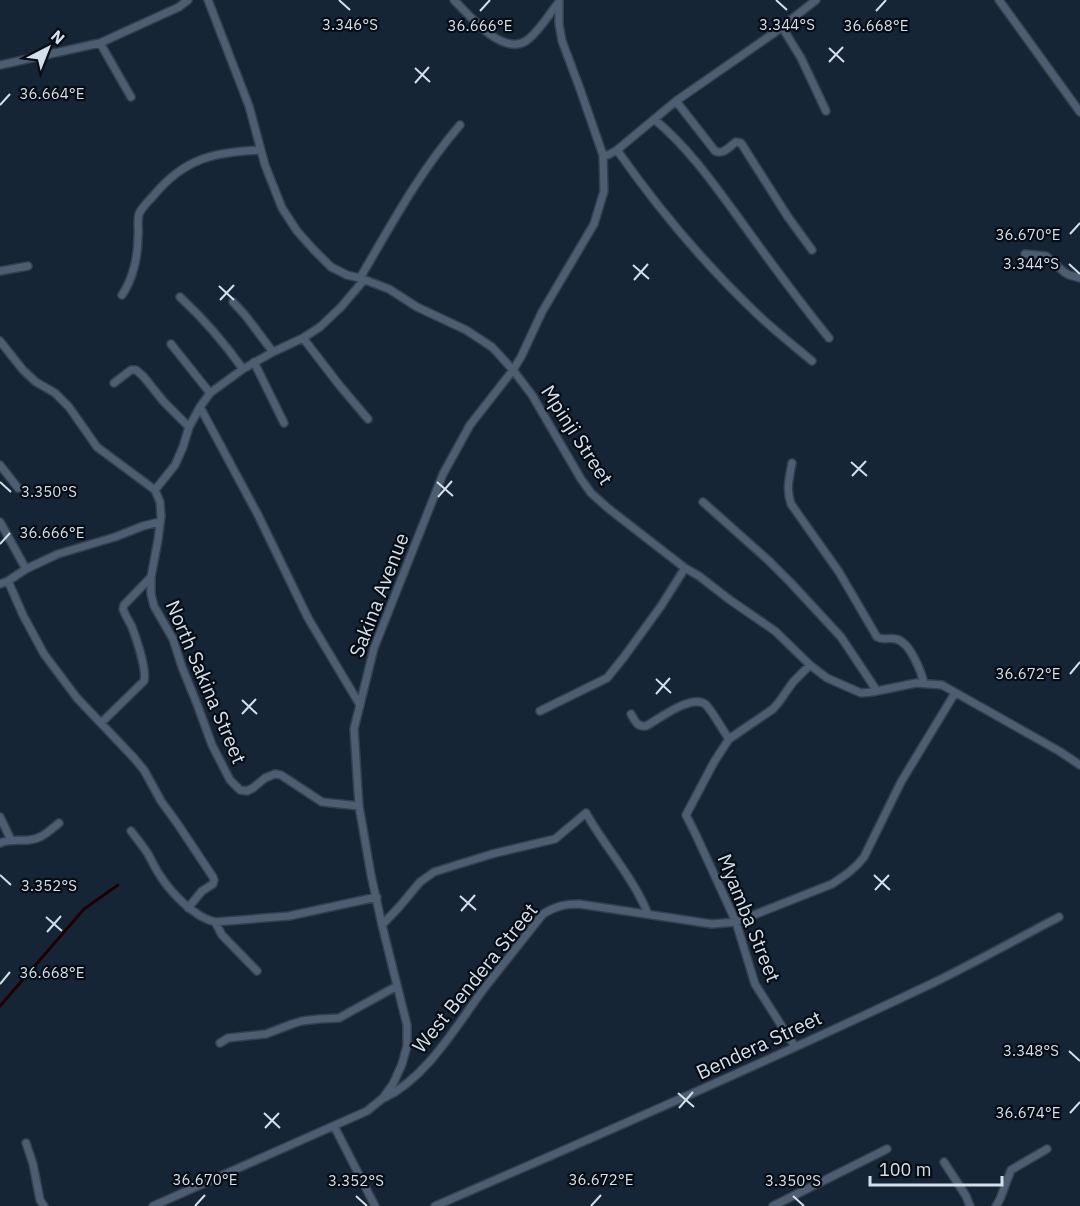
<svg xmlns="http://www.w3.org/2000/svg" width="1080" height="1206" font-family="'IBM Plex Sans',sans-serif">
	<rect width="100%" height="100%" fill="#162536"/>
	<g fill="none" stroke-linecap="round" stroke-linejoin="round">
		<path stroke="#1e0000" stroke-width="3" d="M0 1006 84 909 118 885"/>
		<g stroke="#353f4e" stroke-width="10">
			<path id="street" d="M208 0 249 106 265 165 282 208 297 231 313 249 331 267 347 275 360 278 389 289 417 307 466 330 492 347 513 370 532 395 581 479 591 493 609 509 685 568 699 576 730 600 775 631 810 665 827 678 861 693 872 692 916 683 942 685 1059 751 1080 765
				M454 0C469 15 502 56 526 41 539 32 549 14 559 2
				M999 0 1080 112
				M782 27 801 58 826 111
				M100 43 131 97
				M0 65 100 43 179 7 188 0
				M676 101 715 151C723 155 729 147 736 142L741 143 788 217 812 250
				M654 119C690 149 716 187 743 224 771 263 799 301 829 338
				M617 150C657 207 702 261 752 309 771 328 792 344 812 361
				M603 155H608L617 150 676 101 774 33 816 0
				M1025 254 1046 256 1064 272 1069 275 1080 278
				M0 271 28 266
				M360 278C391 225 420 171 460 125
				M122 295C133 279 138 256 138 237 139 230 137 220 139 214 142 207 149 201 154 195 185 158 214 152 261 150
				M180 297C205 320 223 341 243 369
				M233 302 245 315 273 352
				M303 338 340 386 368 419
				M0 341 23 370 36 382 55 393 69 407 97 447 155 490 160 502 161 516 158 540 151 577V594L154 606 173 639 182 667 197 704 212 745 230 780 240 790 247 791 253 788 265 778 275 774 281 775 322 802 359 806
				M171 344 210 393
				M254 362 284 423
				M114 383 131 370H136L143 376 164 402 189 427
				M200 407 258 515 308 618 360 705
				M792 463C789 479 786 489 791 504L839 572 877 637C884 641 889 637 896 639 910 642 921 671 924 683
				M0 465 18 488
				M155 490 175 465 183 447 189 427 200 407 210 393 243 369 273 352 303 338 320 327 341 307 364 280
				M703 502 768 560 791 583 841 637 877 691
				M0 522 26 569
				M8 581 23 615 44 654 77 698 134 758 144 770 161 801 177 823 213 877 214 880 213 884 202 891 188 908
				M0 584 8 581 26 569 58 554 115 537 143 526 159 522
				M540 711 607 678 624 657 661 606 685 568
				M631 714C635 721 637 727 646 726 659 719 691 694 705 704 712 710 723 731 729 739
				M101 723 144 681C147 670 136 638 132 627 129 621 125 615 123 609L124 605 151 577
				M0 817 11 840
				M131 831C137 839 143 846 148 854 152 861 155 868 159 874 171 893 194 917 215 922L289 916 377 897
				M0 843C10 839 19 841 29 840 42 839 50 830 59 823
				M215 922 222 935 257 971
				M382 925 400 906 420 882 434 872 492 854 555 839 586 813C605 847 633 877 648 914
				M220 1043 228 1038 266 1034 292 1024 302 1021 319 1019 339 1018 397 986
				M795 1047 755 984 736 922 696 835 686 815 714 762 729 739 773 709 779 702 793 682 810 665
				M384 1098C428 1077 457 1024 486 986 505 962 524 938 543 914 556 906 565 904 579 904L712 924 736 922 832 884C844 876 855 869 864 857L901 782 955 693
				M334 1126 375 1206
				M26 1143 33 1164 40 1200 44 1206
				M944 1162 966 1196 970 1206
				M153 1206 367 1111 383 1098 393 1084 402 1064 407 1046V1025L382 925 371 875 359 806 354 729 374 648 443 474 470 425 513 370 521 357 542 312 594 224 604 191 603 155 580 89 562 41 559 24V0
				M435 1206C602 1134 769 1061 933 983 976 962 1017 939 1059 917
				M773 1206 887 1149
				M996 1206 1000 1199 1011 1170 1047 1149"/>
		</g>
		<use href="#street" stroke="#4d5e72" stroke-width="7"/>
	</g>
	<path fill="none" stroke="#d5dfeb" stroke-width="2" d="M339 0 350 10M776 0 787 10M480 11 490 0M876 11 886 0M829 48 844 62M829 62 843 47M415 68 430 82M415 83 429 67M0 105 10 94M1070 234 1080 223M1069 264 1080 274M633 265 649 279M634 280 648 264M219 286 234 300M220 300 234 285M851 462 867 476M852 476 866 461M0 482 11 492M437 482 453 496M438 497 452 481M0 544 10 533M1070 674 1080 662M656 679 671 693M656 694 670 678M242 700 257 714M242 714 256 699M0 875 11 885M874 875 890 890M875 890 889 875M460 896 476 910M461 911 475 895M46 917 62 931M47 932 61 916M0 984 10 972M1069 1051 1080 1061M678 1093 694 1107M679 1108 693 1092M264 1113 280 1128M1070 1113 1080 1102M265 1128 279 1113M356 1196 367 1206M793 1196 804 1206M195 1206 205 1195M591 1206 601 1195"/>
	<g text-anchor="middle" stroke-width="4.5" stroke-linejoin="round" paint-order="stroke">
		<g font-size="20" fill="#d5dfeb" stroke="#070d15">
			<text transform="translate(577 435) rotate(57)" y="7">Mpinji Street</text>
			<text transform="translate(379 595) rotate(-69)" y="7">Sakina Avenue</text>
			<text transform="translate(206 682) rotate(67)" y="7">North Sakina Street</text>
			<text transform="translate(749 918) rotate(68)" y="7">Myamba Street</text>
			<text transform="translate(475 978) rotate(-51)" y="7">West Bendera Street</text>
			<text transform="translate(759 1045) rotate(-25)" y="7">Bendera Street</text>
		</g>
	</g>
	<g font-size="15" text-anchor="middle" fill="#d5dfeb" stroke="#070d15" stroke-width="4.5" stroke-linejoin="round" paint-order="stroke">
		<text x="350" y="30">3.346°S</text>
		<text x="787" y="30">3.344°S</text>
		<text x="480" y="31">36.666°E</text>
		<text x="876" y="31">36.668°E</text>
		<text x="52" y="99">36.664°E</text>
		<text x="1028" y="240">36.670°E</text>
		<text x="1031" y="269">3.344°S</text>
		<text x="49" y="497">3.350°S</text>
		<text x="52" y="538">36.666°E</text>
		<text x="1028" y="679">36.672°E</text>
		<text x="49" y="891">3.352°S</text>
		<text x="52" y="978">36.668°E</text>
		<text x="1031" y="1056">3.348°S</text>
		<text x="1028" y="1118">36.674°E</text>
		<text x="205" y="1185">36.670°E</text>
		<text x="601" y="1185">36.672°E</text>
		<text x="356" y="1186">3.352°S</text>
		<text x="793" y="1186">3.350°S</text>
	</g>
	<g transform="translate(48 48) rotate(42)" stroke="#070d15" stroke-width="4.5" paint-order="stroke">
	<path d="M0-4.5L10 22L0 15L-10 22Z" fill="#d5dfeb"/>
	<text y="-9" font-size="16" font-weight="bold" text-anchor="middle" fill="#d5dfeb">N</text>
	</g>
	<path d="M870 1176v9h132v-9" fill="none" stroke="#d5dfeb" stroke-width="3"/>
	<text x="879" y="1176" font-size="18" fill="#d5dfeb" stroke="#070d15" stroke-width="4.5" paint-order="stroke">100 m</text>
</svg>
